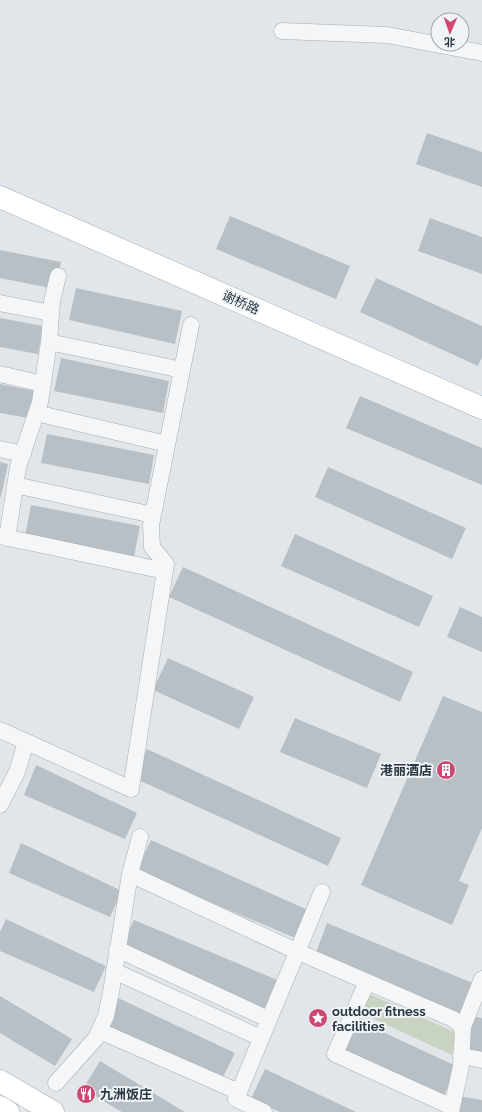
<svg xmlns="http://www.w3.org/2000/svg" width="482" height="1112" font-family="Raleway,'Noto Sans SC',sans-serif">
	<rect width="100%" height="100%" fill="#e1e6ea"/>
	<path fill="#c9d3c2" d="M369 994 455 1032 452 1055 361 1013Z"/>
	<path fill="#b8c0c6" d="M427 133 482 152V187L416 164Z
		M230 216 350 266 336 299 216 249Z
		M430 218 482 237V274L418 251Z
		M0 250 61 262 55 289 0 278Z
		M376 278 482 326V357L478 366 360 312Z
		M76 288 182 311 175 344 69 320Z
		M0 318 43 326 38 354 0 347Z
		M61 358 169 381 163 413 54 391Z
		M0 384 34 391 28 418 0 413Z
		M360 396 482 448V485L346 428Z
		M47 434 154 455 149 484 41 463Z
		M0 462 8 464 1 497H0Z
		M328 467 466 528 452 559 315 497Z
		M31 505 140 526 134 557 25 536Z
		M295 534 433 596 419 627 281 566Z
		M183 567 413 672 400 702 169 597Z
		M460 607 482 617V652L447 637Z
		M168 658 254 697 239 729 153 690Z
		M443 696 482 712V828L459 881 469 885 452 925 361 885Z
		M295 718 381 754 367 788 280 752Z
		M147 749 341 838 328 866 134 778Z
		M36 765 137 813 125 839 24 795Z
		M151 840 308 910 295 938 137 871Z
		M21 843 122 891 110 917 9 873Z
		M6 919 106 966 94 992 0 951V932Z
		M134 920 280 981 264 1014 120 951Z
		M327 923 475 984 460 1017 314 958Z
		M0 996 72 1039 55 1066 0 1033Z
		M118 998 235 1053 220 1083 103 1028Z
		M472 1016 482 1018V1055L466 1053Z
		M355 1019 456 1066 444 1096 342 1053Z
		M100 1061 185 1112H122L83 1089Z
		M265 1069 356 1112H280L251 1099Z
		M458 1096 482 1100V1112H455Z"/>
	<g fill="none" stroke-linecap="round" stroke-linejoin="round">
		<g stroke="#a6aeb4" stroke-width="17">
			<path id="street" d="M282 31 387 35 482 53
				M0 303 51 313
				M49 342 182 370
				M0 374 43 384
				M36 413 167 444
				M0 449 23 454
				M15 485 153 515
				M0 536 165 571
				M7 538 18 467 40 402 49 342 52 301 58 276
				M0 730 131 789 166 564 152 547 151 525 191 325
				M0 805 17 772 26 742
				M130 874 140 837
				M117 949 268 1019
				M114 971 261 1038
				M367 982 335 1054 452 1107
				M463 1027 482 979
				M100 1031 239 1092
				M461 1056 482 1060
				M56 1083 96 1038 106 1016 111 992 130 874 296 951 453 1019 463 1027 461 1066 451 1112
				M264 1112 236 1099 322 892"/>
		</g>
		<g stroke="#a6aeb4" stroke-width="23">
			<path id="secondary" d="M0 197 482 408
				M0 1081 53 1112
				M0 1107 8 1112"/>
		</g>
		<use href="#street" stroke="#f4f6f8" stroke-width="16"/>
		<use href="#secondary" stroke="#fff" stroke-width="22"/>
	</g>
	<defs>
		<g id="building-disc" transform="scale(1)"><circle r="9.5" fill="#cd4870" stroke="#f1f4f7"/><path d="M-4-6H4V6H1V3H-1V6H-4ZM-2.5-4.3h1.7v1.8h-1.7ZM.8-4.3h1.7v1.8H.8ZM-2.5-1h1.7V.8h-1.7ZM.8-1h1.7V.8H.8Z" fill="#fff"/></g>
		<g id="sight-disc" transform="scale(1)"><circle r="9.5" fill="#cd4870" stroke="#f1f4f7"/><path d="M0-6L1.8-2.2L6-1.7L2.9 1.2L3.7 5.4L0 3.3L-3.7 5.4L-2.9 1.2L-6-1.7L-1.8-2.2Z" fill="#fff"/></g>
		<g id="restaurant-disc" transform="scale(1)"><circle r="9.5" fill="#cd4870" stroke="#f1f4f7"/><path d="M-5-6h1v4h1v-4h1v4h1v-4h1v5L-1.5 .5V6h-2V.5L-5-1ZM5-6V6H3V1.5H1.5Q1.5-4 5-6Z" fill="#fff"/></g>
	</defs>
	<g fill-rule="evenodd">
		<use href="#building-disc" x="446" y="770"/>
		<use href="#sight-disc" x="318" y="1018"/>
		<use href="#restaurant-disc" x="86" y="1094"/>
	</g>
	<g text-anchor="middle" stroke-width="4" stroke-linejoin="round" paint-order="stroke">
		<g font-size="13" fill="#2a3641" stroke="#f1f4f7">
			<text transform="translate(241 302) rotate(24)" y="5">谢桥路</text>
		</g>
		<g font-size="13" font-weight="bold" fill="#2a3641" stroke="#f1f4f7" text-anchor="start">
			<text x="432" y="775" text-anchor="end">港丽酒店</text>
			<text x="332" y="1016">outdoor fitness<tspan x="332" dy="15">facilities</tspan></text>
			<text x="100" y="1099">九洲饭庄</text>
		</g>
	</g>
	<g transform="translate(450 32) rotate(182)"><circle r="19" fill="#f1f4f7" stroke="#a1a8ae"/>
	<path d="M0-3L7 15L0 10L-7 15Z" fill="#cd4870"/>
	<text y="-6" font-size="11" font-weight="bold" text-anchor="middle" fill="#2a3641">北</text>
	</g>
</svg>
